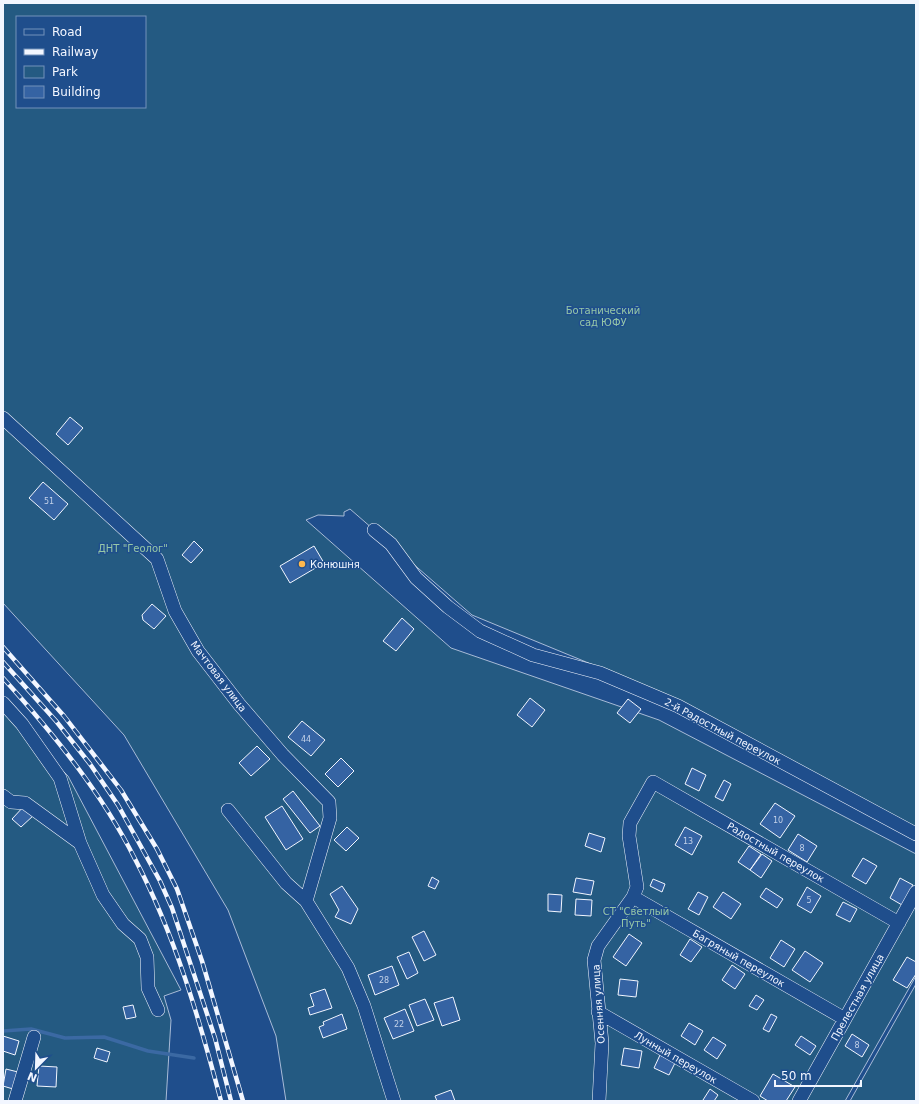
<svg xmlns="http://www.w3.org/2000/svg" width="919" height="1104" font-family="'DejaVu Sans',sans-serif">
	<rect width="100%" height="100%" fill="#1f4e8c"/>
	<path fill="#245a82" stroke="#a8bbd7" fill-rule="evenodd" d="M3 3H916V828L671 697 472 615 350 509 344 512V516L318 515 306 520 451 648 659 720 916 854V976L845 1101H286L276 1036 228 910 124 735 3 603ZM17 17H145V107H17Z
		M3 710 68 776 181 990 164 996 171 1020 166 1101H3Z
		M916 984V1101H850Z"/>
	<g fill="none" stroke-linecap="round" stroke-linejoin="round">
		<path stroke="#3b69a3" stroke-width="3.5" d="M3 1031 31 1029 65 1038 104 1037 148 1051 194 1058"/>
	</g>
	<path fill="#3563a3" stroke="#f2f6ff" d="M70 417 83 428 68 445 56 434Z
		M43 482 68 504 54 520 29 498Z
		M194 541 203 550 191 563 182 555Z
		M314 546 324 563 290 583 280 566Z
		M152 604 166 616 154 629 143 620 142 615Z
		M402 618 414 629 396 651 383 641Z
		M530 698 545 710 532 727 517 715Z
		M628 699 641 709 630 723 617 713Z
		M302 721 325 740 311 756 288 737Z
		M257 746 270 759 251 776 239 763Z
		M341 758 354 771 338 787 325 774Z
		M692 768 706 775 699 791 685 784Z
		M724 780 731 784 723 801 715 797Z
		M293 791 320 826 310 833 283 799Z
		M775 803 795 816 780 838 760 824Z
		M25 805 34 815 21 827 12 819Z
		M282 806 303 839 286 850 265 817Z
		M347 827 359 838 346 851 334 840Z
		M685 827 702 836 692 855 675 845Z
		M589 833 605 838 601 852 585 846Z
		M798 834 817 846 807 862 788 850Z
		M749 846 761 854 750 870 738 862Z
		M762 854 772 861 761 878 750 870Z
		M863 858 877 866 866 884 852 876Z
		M432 877 439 881 435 889 428 886Z
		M576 878 594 881 591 895 573 892Z
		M900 878 913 885 902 905 890 898Z
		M653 879 665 884 662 892 650 886Z
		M342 886 358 909 351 924 335 917 339 910 330 894Z
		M807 887 821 896 811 913 797 905Z
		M766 888 783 899 777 908 760 897Z
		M698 892 708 897 699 915 688 909Z
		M723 892 741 904 731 919 713 907Z
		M548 894 562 895 561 912 548 911Z
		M576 899 592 900 591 916 575 915Z
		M843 902 857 909 850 922 836 915Z
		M424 931 436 955 424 961 412 937Z
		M629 934 642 943 626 966 613 957Z
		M690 939 702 947 691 962 680 955Z
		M781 940 795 949 784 967 770 958Z
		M805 951 823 963 810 982 792 970Z
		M409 952 418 973 407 979 397 957Z
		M907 957 916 962V974L907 988 893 980Z
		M732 965 745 974 735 989 722 980Z
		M392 966 399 985 375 995 368 975Z
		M620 979 638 981 636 997 618 995Z
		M325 989 332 1008 310 1015 308 1008 314 1006 310 994Z
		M756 995 764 1000 757 1010 749 1006Z
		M453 997 460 1020 442 1026 434 1003Z
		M425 999 434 1020 417 1026 409 1005Z
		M133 1005 136 1017 126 1019 123 1007Z
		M405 1009 414 1031 393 1039 384 1018Z
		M342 1014 347 1029 323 1038 319 1027 324 1025 323 1022Z
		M771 1014 777 1017 769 1032 763 1029Z
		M689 1023 703 1031 695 1045 681 1036Z
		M852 1034 869 1045 862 1057 845 1046Z
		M3 1036 19 1041 15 1055 3 1051Z
		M801 1036 816 1046 810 1055 795 1045Z
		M713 1037 726 1045 717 1059 704 1050Z
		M97 1048 110 1052 107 1062 94 1058Z
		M624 1048 642 1051 639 1068 621 1065Z
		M660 1055 675 1063 669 1075 654 1068Z
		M39 1066 57 1067 56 1087 37 1086Z
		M6 1069 18 1072 13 1089 3 1086Z
		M773 1074 795 1087 786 1101H768L760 1096Z
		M710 1089 718 1095 714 1101H705L703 1100Z
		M451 1090 455 1101H437L435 1096Z"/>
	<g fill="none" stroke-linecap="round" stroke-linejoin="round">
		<g stroke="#f2f6ff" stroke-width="14">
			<path id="minor" d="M3 418 157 559 175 611 198 651 239 704 283 755 329 802 330 818 306 901
				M374 530 391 544 416 578 448 607 480 631 533 655 600 673 678 706 916 834
				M3 703 22 724 60 778 80 843 103 895 123 924 140 939 147 957 148 988 158 1010
				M3 796 11 802 25 803 80 843
				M228 810 286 883 306 901 348 968 364 1006 394 1101
				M633 897 845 1019
				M598 1012 753 1101
				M15 1101 34 1037
				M599 1101 602 1043 594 960 598 946 633 897 637 887 629 836 630 823 653 782 899 923
				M799 1101 916 892"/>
		</g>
		<use href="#minor" stroke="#1f4e8c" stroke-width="13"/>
		<g stroke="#f2f6ff" stroke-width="4.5">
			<path id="rail" d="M3 647 64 716 121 790 157 849 177 889 202 961 243 1101
				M3 662 56 721 90 764 118 805 160 881 172 908 215 1038 231 1101
				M3 678C52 732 102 793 135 859 175 935 199 1018 221 1101"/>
		</g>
		<use href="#rail" stroke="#1f4e8c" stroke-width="3" stroke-dasharray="9" stroke-linecap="butt"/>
	</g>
	<circle fill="#ffb74d" stroke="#1f4e8c" stroke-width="1.5" cx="302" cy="564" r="4"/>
	<g text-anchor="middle" stroke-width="3" stroke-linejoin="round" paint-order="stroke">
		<g font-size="8" fill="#c3d1e8">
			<text x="49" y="504">51</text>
			<text x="306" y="742">44</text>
			<text x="778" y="823">10</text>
			<text x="688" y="844">13</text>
			<text x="802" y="851">8</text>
			<text x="809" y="903">5</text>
			<text x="384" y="983">28</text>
			<text x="399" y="1027">22</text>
			<text x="857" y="1048">8</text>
		</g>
		<g font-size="10" fill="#97c8a6" stroke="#1f4e8c">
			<text x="603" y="314">Ботанический<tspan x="603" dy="12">сад ЮФУ</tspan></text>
			<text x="133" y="552">ДНТ "Геолог"</text>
			<text x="636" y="915">СТ "Светлый<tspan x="636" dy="12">Путь"</tspan></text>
		</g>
		<g font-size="10" fill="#f2f6ff" stroke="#1f4e8c" text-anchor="start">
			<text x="310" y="568">Конюшня</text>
		</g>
		<g font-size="10" fill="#f2f6ff" stroke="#1f4e8c">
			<text transform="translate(219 676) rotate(53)" y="4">Мачтовая улица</text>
			<text transform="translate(723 731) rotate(28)" y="4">2-й Радостный переулок</text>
			<text transform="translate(776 852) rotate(30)" y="4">Радостный переулок</text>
			<text transform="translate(739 958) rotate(30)" y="4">Багряный переулок</text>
			<text transform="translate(857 997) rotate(-61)" y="4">Прелестная улица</text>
			<text transform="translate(598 1004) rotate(-94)" y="4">Осенняя улица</text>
			<text transform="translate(676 1057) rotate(30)" y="4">Лунный переулок</text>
		</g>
	</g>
	<rect width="919" height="1104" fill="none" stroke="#f2f6ff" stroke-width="8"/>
	<rect x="16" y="16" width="130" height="92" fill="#1f4e8c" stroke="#7391ba"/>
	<rect x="24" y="29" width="20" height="6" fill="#1f4e8c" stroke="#7391ba"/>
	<text x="52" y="36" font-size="12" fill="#f2f6ff">Road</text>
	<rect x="24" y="49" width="20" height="6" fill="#f2f6ff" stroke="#7391ba"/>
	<text x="52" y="56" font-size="12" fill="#f2f6ff">Railway</text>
	<rect x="24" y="66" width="20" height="12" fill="#245a82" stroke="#7391ba"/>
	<text x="52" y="76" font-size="12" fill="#f2f6ff">Park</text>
	<rect x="24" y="86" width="20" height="12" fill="#3563a3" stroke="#7391ba"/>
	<text x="52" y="96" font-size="12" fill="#f2f6ff">Building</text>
	<g transform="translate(36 1068) rotate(203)" stroke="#1f4e8c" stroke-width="3" paint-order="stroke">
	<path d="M0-3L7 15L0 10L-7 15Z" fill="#f2f6ff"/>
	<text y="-6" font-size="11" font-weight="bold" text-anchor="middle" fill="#f2f6ff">N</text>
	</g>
	<path d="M775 1080v6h86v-6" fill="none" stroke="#f2f6ff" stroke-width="2"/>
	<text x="781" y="1080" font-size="12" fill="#f2f6ff" stroke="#1f4e8c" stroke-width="3" paint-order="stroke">50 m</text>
</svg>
